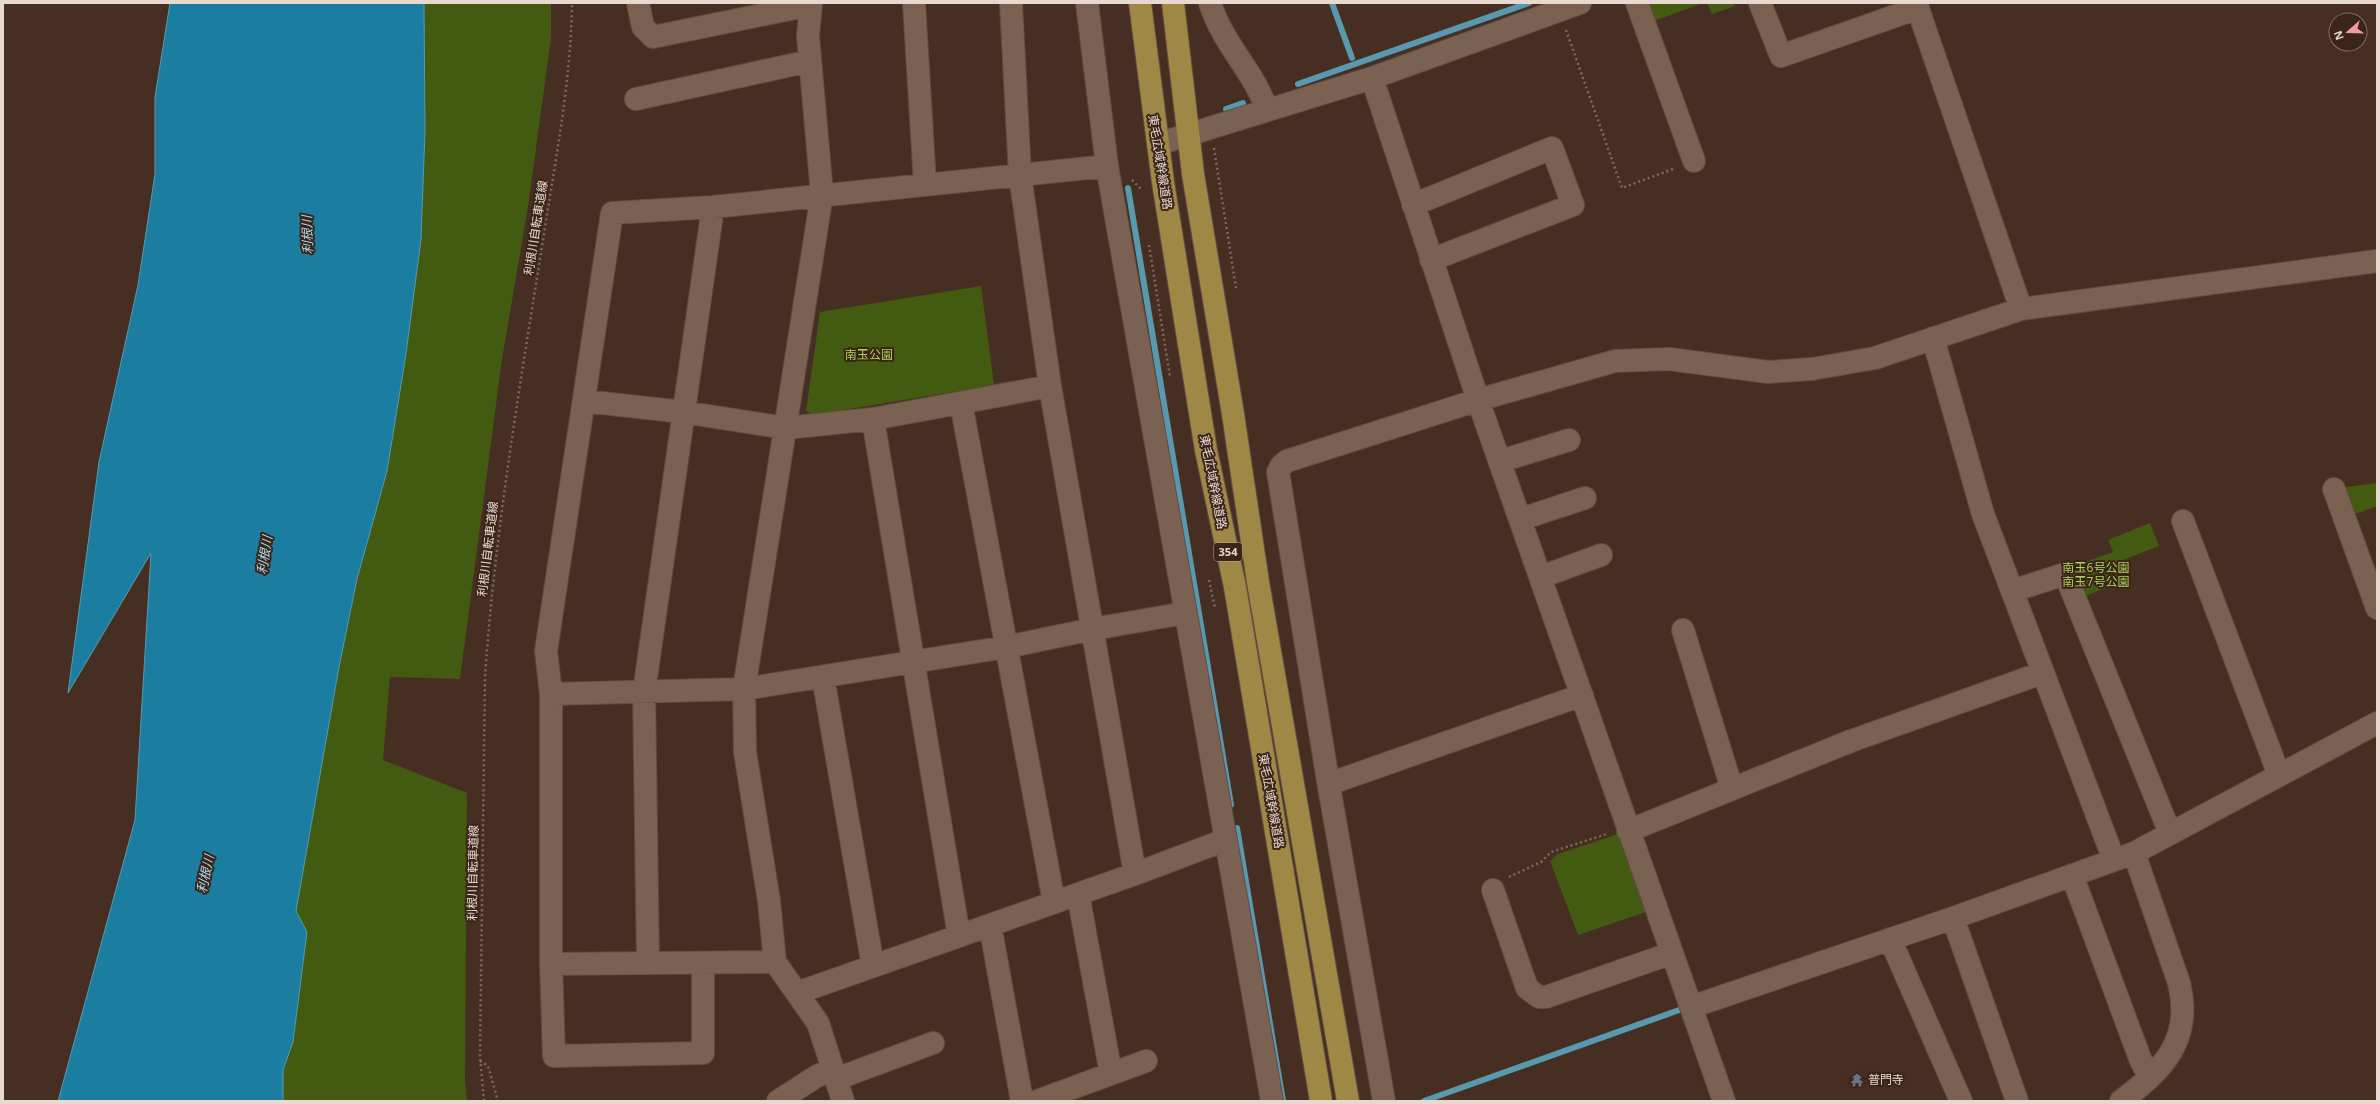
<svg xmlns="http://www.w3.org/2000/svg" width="2380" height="1104" font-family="'Open Sans','Noto Sans JP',sans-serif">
	<rect width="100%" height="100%" fill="#462f22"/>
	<path fill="#435a11" d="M424 3H551V38L528 207 502 359 460 679 390 677 383 760 467 793 465 1080 467 1101H283V1070L293 1042 307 932 296 911 339 667 357 579 387 471 406 354 425 131Z
		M1650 3H1703L1654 21 1649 5Z
		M1707 3H1733L1735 6 1712 14Z
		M981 286 994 385 814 415 806 411 820 312Z
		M2377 483V506L2355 514 2346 487Z
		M2150 523 2159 546 2118 562 2125 580 2086 596 2074 566 2113 552 2108 540Z
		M1618 834 1646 912 1578 935 1550 861 1558 854Z"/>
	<path fill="#1b7ea1" stroke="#5899af" d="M170 3H424L425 131 421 239 406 354 387 471 357 579 339 667 296 911 307 932 293 1042 283 1070V1101H58L135 820 151 553 68 693 99 462 138 285 155 174V97Z"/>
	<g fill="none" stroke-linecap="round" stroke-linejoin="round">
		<path stroke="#5899af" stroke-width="6" d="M1332 3 1352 58
			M1298 84 1529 3
			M1226 109 1243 103
			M1128 188 1231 805
			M1237 828 1283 1101
			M1424 1101 1682 1009"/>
		<g stroke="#614d41" stroke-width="24">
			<path id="minor" d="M638 3 643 27 653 37 810 5
				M811 3 808 36 822 194 744 689 745 752 769 901 775 962 818 1023 843 1101
				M914 3 925 184
				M1011 3 1020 175 1050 386 1135 874
				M1087 3 1107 166 1272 1101
				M1210 3C1223 45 1254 71 1267 110
				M1637 3 1694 161
				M1760 3 1781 56 1918 8
				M1916 3 2021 309
				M1372 78 1478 400 1724 1101
				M636 99 810 61
				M1158 144 1372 78 1580 3
				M1413 205 1552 148 1573 205 1431 260
				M1933 338 1983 514 2114 860
				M584 401 683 412 786 428 873 419 1050 386
				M961 403 1054 902
				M873 419 959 936
				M1501 461 1569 440
				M2334 489 2377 608
				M1521 519 1585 498
				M2183 521 2279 775
				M1541 577 1601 555
				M2012 591 2065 574 2170 833
				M1683 630 1732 789
				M823 677 873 966
				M551 694 744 689 1006 647 1093 629 1185 613
				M1328 781 1340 780 1582 695
				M1628 831 1851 741 2042 673
				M2072 875 2141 1061 2150 1077
				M1493 890 1527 988 1539 997H1546L1672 953
				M1078 894 1111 1074
				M1953 918 2017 1101
				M990 925 1022 1101
				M1890 939 1961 1101
				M648 963 644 692 713 207
				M703 963V1053L554 1056 551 964V694L546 651 612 213 713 207 1107 166
				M551 964 775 962
				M797 993 1135 874 1225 840
				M1691 1007 1953 918 2134 853 2377 723
				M836 1079 933 1043
				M778 1101 817 1076 832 1070
				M1037 1101 1146 1061
				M1384 1101 1328 781 1278 472 1281 466 1287 461 1478 400 1615 361 1669 359 1768 372 1812 369 1875 358 2021 309 2377 261
				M2121 1101C2163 1070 2193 1040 2179 983L2134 853"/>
		</g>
		<g stroke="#614d41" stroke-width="24">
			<path id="highway" d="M1140 3 1163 182 1191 357 1206 450 1235 587 1321 1101
				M1173 3 1193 174 1233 414 1258 582 1348 1101"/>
		</g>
		<path stroke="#7e695e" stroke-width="2.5" stroke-dasharray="2 3" stroke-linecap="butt" d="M1566 30 1622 188 1673 169
			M1214 148 1236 288
			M1132 180 1141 189
			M1149 245 1170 377
			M1209 580 1215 608
			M1509 877 1541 862 1551 852 1607 834
			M480 1061 488 1066 498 1101
			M484 1101 480 1056 485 677C495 530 520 385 543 240 555 161 571 83 572 3"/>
		<use href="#minor" stroke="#7b6152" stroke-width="22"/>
		<use href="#highway" stroke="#9f8846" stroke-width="22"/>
	</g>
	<defs>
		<g id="temple-bare" transform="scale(1.08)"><path d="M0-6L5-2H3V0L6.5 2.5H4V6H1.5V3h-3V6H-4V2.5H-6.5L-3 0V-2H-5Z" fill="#6b7280" stroke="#3b2518" stroke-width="2.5" paint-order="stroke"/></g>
	</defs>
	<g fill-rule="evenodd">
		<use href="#temple-bare" x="1857" y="1080"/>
	</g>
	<g text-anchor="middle" stroke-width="4" stroke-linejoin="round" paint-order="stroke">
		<rect fill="#3b2518" stroke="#b4a399" stroke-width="1" x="1214" y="543" width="28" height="18" rx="3"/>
		<g font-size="11" font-weight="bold" fill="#e8d9d0">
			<text x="1228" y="556">354</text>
		</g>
		<g font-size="12" fill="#e8d9d0" stroke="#3b2518">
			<text transform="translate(1160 162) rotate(81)" y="4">東毛広域幹線道路</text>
			<text transform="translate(536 228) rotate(-81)" y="4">利根川自転車道線</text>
			<text transform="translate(1213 482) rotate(79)" y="4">東毛広域幹線道路</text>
			<text transform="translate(488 549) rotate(-83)" y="4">利根川自転車道線</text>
			<text transform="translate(1271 801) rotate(80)" y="4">東毛広域幹線道路</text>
			<text transform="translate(473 873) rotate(-89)" y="4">利根川自転車道線</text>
		</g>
		<g font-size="12" fill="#aad45b" stroke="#3b2518">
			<text x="869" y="359">南玉公園</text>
			<text x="2096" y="572">南玉6号公園<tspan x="2096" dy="14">南玉7号公園</tspan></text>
		</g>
		<g font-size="12" fill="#e8d9d0" stroke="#3b2518" text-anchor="start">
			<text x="1868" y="1084">普門寺</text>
		</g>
		<g font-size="13" font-style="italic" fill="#a9dcf4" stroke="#3b2518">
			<text transform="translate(307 235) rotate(-92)" y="5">利根川</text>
			<text transform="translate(264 555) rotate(-81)" y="5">利根川</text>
			<text transform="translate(205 874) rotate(-78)" y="5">利根川</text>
		</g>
	</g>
	<rect width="2380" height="1104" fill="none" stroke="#e8d9d0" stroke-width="8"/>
	<g transform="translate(2348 32) rotate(250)"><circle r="19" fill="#3b2518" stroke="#806d62"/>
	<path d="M0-3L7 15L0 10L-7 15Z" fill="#f49aa4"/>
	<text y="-6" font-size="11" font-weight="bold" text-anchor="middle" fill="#e8d9d0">N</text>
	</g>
</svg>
